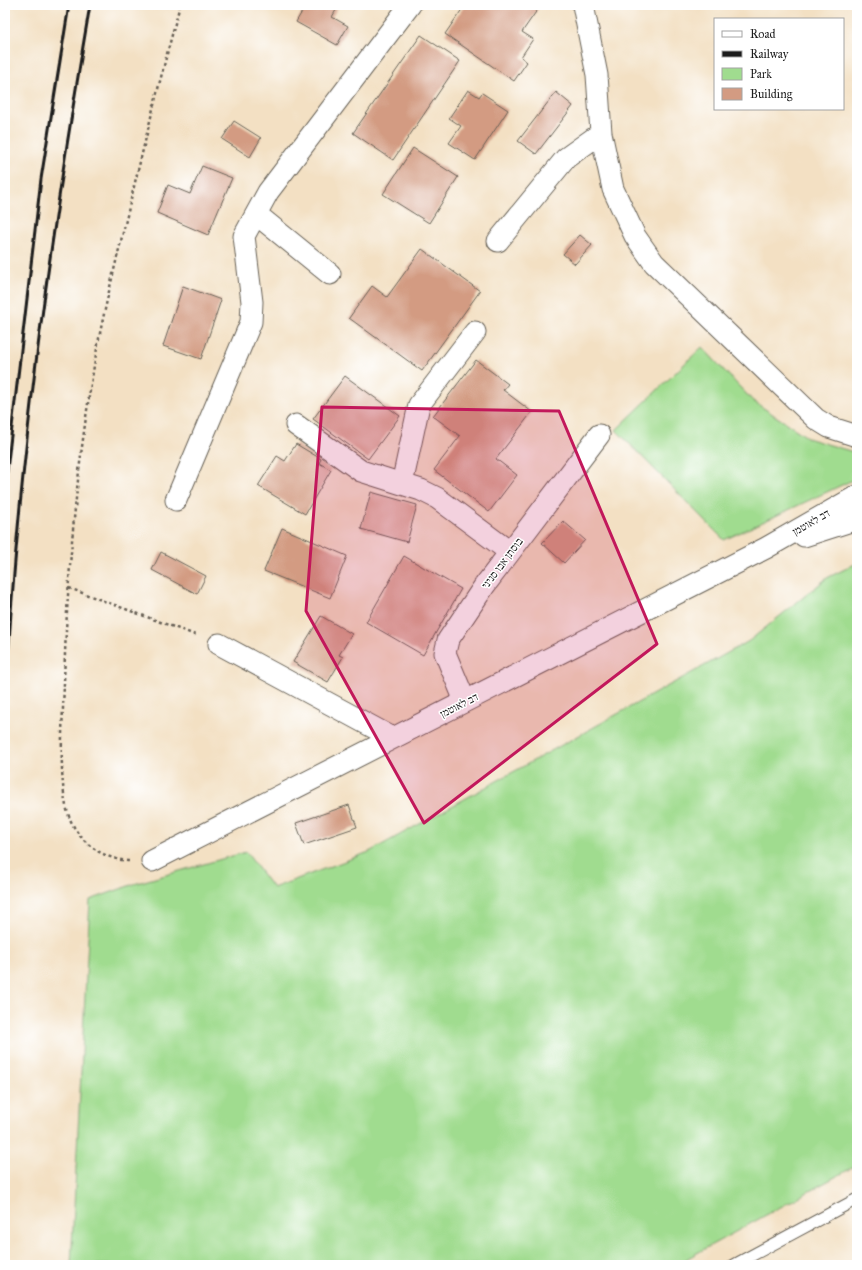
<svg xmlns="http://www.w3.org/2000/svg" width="862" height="1270" font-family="'IM FELL Great Primer','Frank Ruhl Libre',serif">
	<rect width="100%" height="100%" fill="#fff"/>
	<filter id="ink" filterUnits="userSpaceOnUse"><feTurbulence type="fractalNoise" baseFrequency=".025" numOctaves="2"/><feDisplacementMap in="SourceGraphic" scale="8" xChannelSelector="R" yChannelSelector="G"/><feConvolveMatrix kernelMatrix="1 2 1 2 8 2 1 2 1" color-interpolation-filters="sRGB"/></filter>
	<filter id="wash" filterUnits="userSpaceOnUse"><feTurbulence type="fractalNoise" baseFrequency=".012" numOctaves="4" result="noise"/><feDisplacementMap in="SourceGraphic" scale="16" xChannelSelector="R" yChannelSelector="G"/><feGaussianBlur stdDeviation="0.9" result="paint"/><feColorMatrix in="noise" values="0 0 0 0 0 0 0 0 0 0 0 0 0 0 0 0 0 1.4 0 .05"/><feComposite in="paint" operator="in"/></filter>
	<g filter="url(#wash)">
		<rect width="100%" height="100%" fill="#f3e0c3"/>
		<path fill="#a0dc8f" stroke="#5e7c56" d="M702 347 753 401 810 439 857 453V478L724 540 616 430Z
			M857 563V1165L688 1258 683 1265H71L90 900 134 884 246 852 273 888 369 852 749 641 827 578Z"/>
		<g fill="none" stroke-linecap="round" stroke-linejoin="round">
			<path stroke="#82b9f2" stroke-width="7" d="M5 10 6 5"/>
		</g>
		<g id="blocks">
			<path fill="#d39b82" d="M306 5H339L332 17 348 26 337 45 296 22Z
				M465 5 540 6 522 32 533 39 521 57 527 62 514 81 445 34Z
				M421 35 460 61 393 160 353 133Z
				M468 90 479 97 482 93 508 110 475 160 449 143 461 126 449 118Z
				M556 92 573 106 536 154 518 141Z
				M234 121 261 138 250 157 222 139Z
				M413 148 458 177 429 223 383 194Z
				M202 166 232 178 208 235 157 213 168 185 190 194Z
				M580 235 592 245 575 264 563 254Z
				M422 249 480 291 422 371 349 318 372 286 387 297Z
				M183 286 221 300 201 359 163 346Z
				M476 360 508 384 503 390 532 412 496 459 517 475 489 512 434 470 460 436 433 416Z
				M345 376 400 416 368 459 313 419Z
				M296 444 321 459 319 463 331 470 305 514 258 486 277 456 285 461Z
				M371 492 417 505 407 542 361 529Z
				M563 521 585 540 564 563 542 543Z
				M282 528 347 556 330 598 264 571Z
				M161 552 206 576 197 594 152 570Z
				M404 556 461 589 423 655 366 622Z
				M321 616 352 634 339 655 343 657 328 682 293 662Z
				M349 805 357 827 304 845 296 823Z"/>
		</g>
	</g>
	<g filter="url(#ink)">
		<use href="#blocks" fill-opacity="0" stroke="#676156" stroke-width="1"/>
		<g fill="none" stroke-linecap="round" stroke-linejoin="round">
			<g stroke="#676156" stroke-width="13">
				<path id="lane" d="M734 1265 857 1199"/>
			</g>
			<g stroke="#676156" stroke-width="23">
				<path id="street" d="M583 5 597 75 601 133 613 189 635 236 654 263 816 419 829 427 857 436
					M256 214 330 274
					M498 241 566 158 601 133
					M296 425 361 471 421 490 437 498 510 552
					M402 484 419 405 475 332
					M176 500 251 322 252 302 244 236 268 192 410 5
					M804 536 857 519
					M219 644 393 738
					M465 701 445 653 448 640 485 585 599 435
					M152 861 766 548 857 496"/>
			</g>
			<path stroke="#676156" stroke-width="2.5" stroke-dasharray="3 3" stroke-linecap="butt" d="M69 588 198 636
				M129 861C103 859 80 843 70 819 57 787 63 719 64 683 67 579 76 474 93 372 102 315 117 259 130 203 146 137 162 71 180 5"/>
			<use href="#lane" stroke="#fff" stroke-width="11"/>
			<use href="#street" stroke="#fff" stroke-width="21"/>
			<path stroke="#1c1c1c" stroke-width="3" d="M5 487 41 179 69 5
				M5 712C16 475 50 239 90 5"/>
		</g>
	</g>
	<path fill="#c2185b" fill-opacity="0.2" stroke="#c2185b" stroke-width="3" stroke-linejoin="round" d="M322 407 559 411 657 644 424 823 306 611Z"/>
	<g text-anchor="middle" stroke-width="3" stroke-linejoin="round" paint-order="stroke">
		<g font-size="11" fill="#1c1c1c" stroke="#fff">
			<text transform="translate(811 522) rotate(-30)" y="4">דב לאוטמן</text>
			<text transform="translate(502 563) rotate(-53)" y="4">בוסתן אבו סניני</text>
			<text transform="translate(459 705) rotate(-27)" y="4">דב לאוטמן</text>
		</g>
	</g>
	<rect width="862" height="1270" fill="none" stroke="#fff" stroke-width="20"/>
	<rect x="714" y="18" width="130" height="92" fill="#ffffff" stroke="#a4a4a4"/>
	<rect x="722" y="31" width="20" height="6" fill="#ffffff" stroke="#a4a4a4"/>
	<text x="750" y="38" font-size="12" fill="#1c1c1c">Road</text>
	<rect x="722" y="51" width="20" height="6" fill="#1c1c1c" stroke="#a4a4a4"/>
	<text x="750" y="58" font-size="12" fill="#1c1c1c">Railway</text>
	<rect x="722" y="68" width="20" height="12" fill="#a0dc8f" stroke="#a4a4a4"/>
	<text x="750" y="78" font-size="12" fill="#1c1c1c">Park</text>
	<rect x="722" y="88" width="20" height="12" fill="#d39b82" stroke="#a4a4a4"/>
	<text x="750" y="98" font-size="12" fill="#1c1c1c">Building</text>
</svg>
